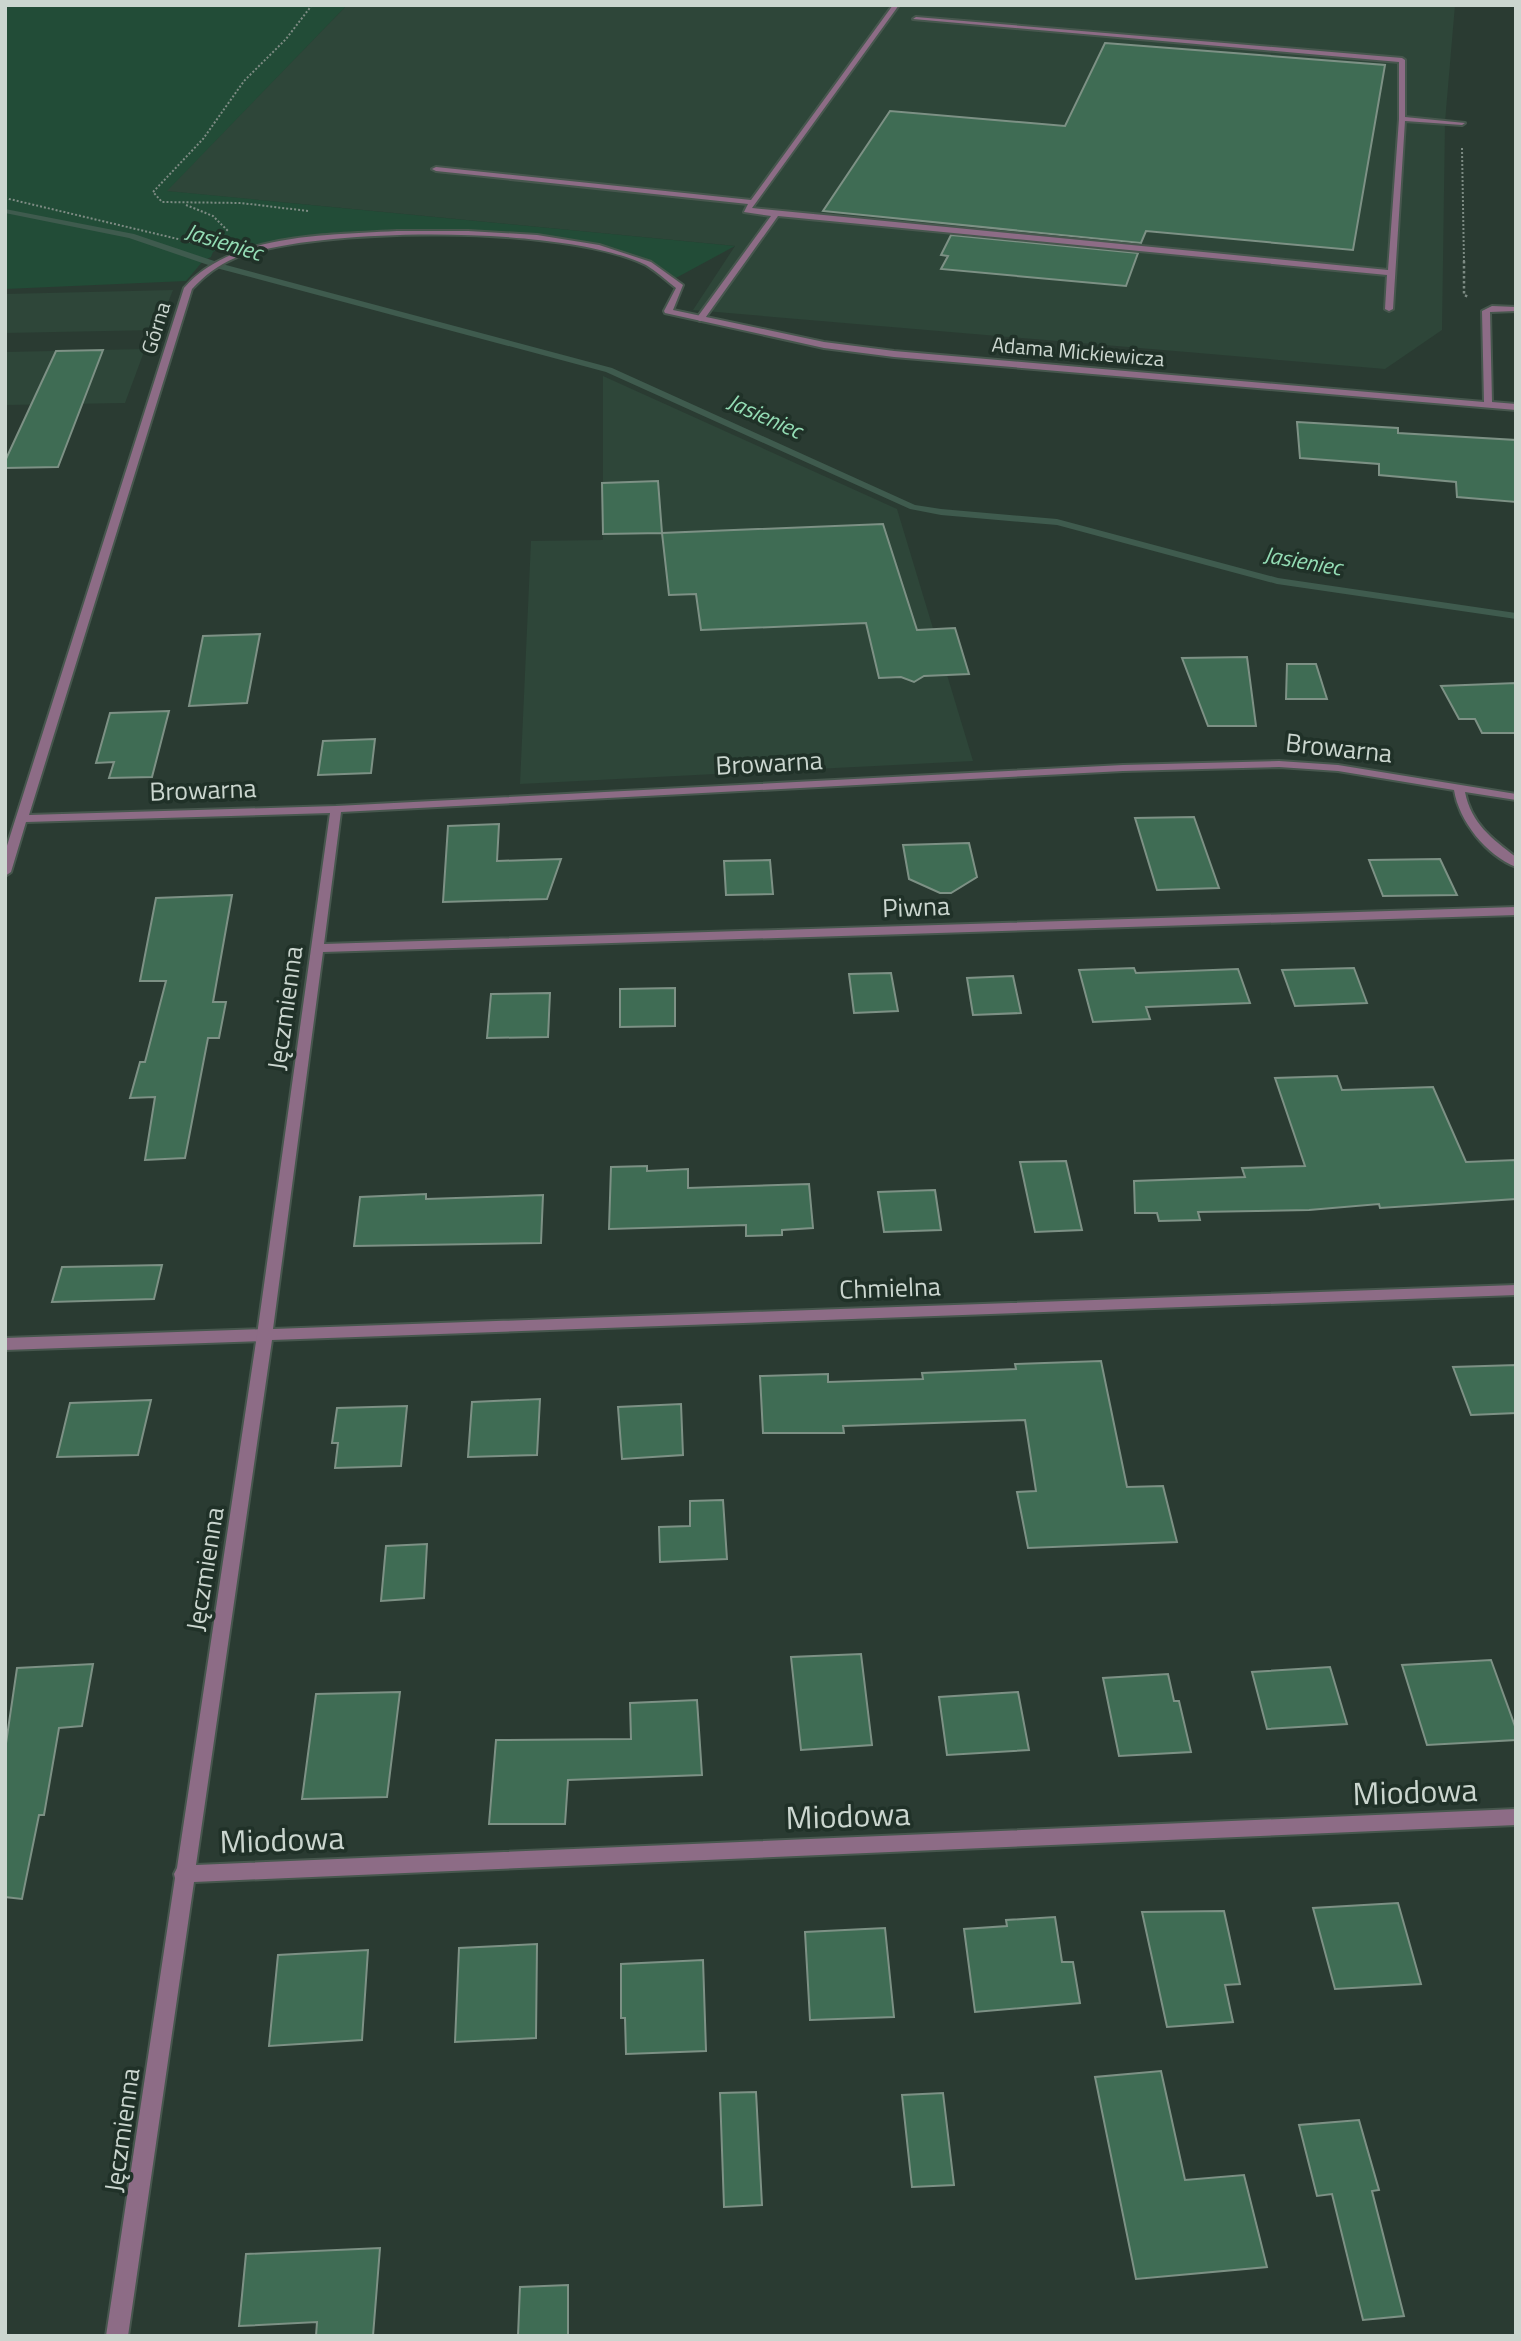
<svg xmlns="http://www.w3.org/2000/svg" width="1521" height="2341" font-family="'Titillium Web',sans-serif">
	<rect width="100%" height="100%" fill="#2a3b32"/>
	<path fill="#2e4639" d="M347 5H1455L1445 122 1442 330 1385 369 693 310 735 246 166 191Z
		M173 290 157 330 5 333V294Z
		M145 349 125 403 5 405V352Z
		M603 376 897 509 973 761 520 784 531 541 603 540Z"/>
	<path fill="#224c37" d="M5 5H347L167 191 735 246 674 279 648 262 577 241 416 232 334 236 238 254 233 240 213 252 211 257 203 261 186 281 5 289Z"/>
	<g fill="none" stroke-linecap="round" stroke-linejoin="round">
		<path fill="#3f5b4e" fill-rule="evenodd" d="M5 209 134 234 226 265 612 368 915 505 941 509 1057 519 1278 578 1516 613V619L1277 584 1057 525 941 515 910 509 606 372 220 269 129 238 5 213Z"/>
	</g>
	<path fill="#3f6c54" stroke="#7d9185" stroke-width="2" d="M1105 43 1385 65 1353 250 1146 231 1141 243 823 211 890 111 1065 126Z
		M951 235 1138 253 1126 286 941 269 948 256 941 255Z
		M103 350 58 467 5 468V461L56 351Z
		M1297 422 1398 428V433L1516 440V502L1457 497 1456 482 1379 475V464L1300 458Z
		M658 481 662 533 603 534 602 483Z
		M883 524 917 630 955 628 969 674 924 676 914 682 901 677 879 678 866 623 701 630 696 594 669 595 662 533Z
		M260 634 247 703 189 706 203 636Z
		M1247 657 1256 726H1208L1182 658Z
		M1287 664H1316L1327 699H1286Z
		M1516 683V733H1482L1475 719H1459L1441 686Z
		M169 711 152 777 109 778 114 762 96 763 110 713Z
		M375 739 371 773 318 775 323 741Z
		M1194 817 1219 888 1157 890 1135 818Z
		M499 824 497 861 561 859 547 899 443 902 448 826Z
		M969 843 977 877 951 893H940L909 879 903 845Z
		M1440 859 1457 895 1383 896 1369 860Z
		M770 860 773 894 726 895 724 861Z
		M232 895 213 1002H226L219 1038H208L185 1158 145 1160 155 1097 130 1098 140 1062H145L166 981H140L156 898Z
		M1134 968 1136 973 1238 969 1250 1003 1146 1007 1150 1019 1093 1022 1079 970Z
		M1354 968 1367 1003 1295 1006 1282 970Z
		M891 973 898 1011 854 1013 849 974Z
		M1013 976 1021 1013 973 1015 967 978Z
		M675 988V1026L620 1027V989Z
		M550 993 548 1037 487 1038 491 994Z
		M1337 1076 1342 1090 1433 1087 1466 1162 1516 1160V1199L1380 1208 1379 1204 1309 1210 1198 1212 1200 1220 1159 1221 1157 1213H1135L1134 1181 1245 1177 1242 1168 1305 1166 1275 1078Z
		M1066 1161 1082 1230 1035 1232 1020 1162Z
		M647 1166V1171L688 1169V1188L809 1184 813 1228 782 1230V1235L746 1236V1225L609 1229 611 1167Z
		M935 1190 941 1230 884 1232 878 1192Z
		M426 1194V1199L543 1195 541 1243 354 1246 360 1197Z
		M162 1265 154 1299 52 1302 62 1267Z
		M1101 1361 1127 1487 1163 1486 1177 1542 1028 1548 1017 1492 1036 1491 1025 1420 843 1426 844 1433H763L760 1376 828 1374V1382L923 1379 922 1373 1016 1369 1015 1364Z
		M1516 1365V1413L1471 1415 1453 1367Z
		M540 1399 537 1455 468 1457 472 1402Z
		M151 1400 138 1455 57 1457 70 1403Z
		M681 1404 683 1455 622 1459 618 1407Z
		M407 1406 401 1466 335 1468 338 1443H332L337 1408Z
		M723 1500 727 1559 660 1562 659 1527 690 1526V1501Z
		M427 1544 424 1598 381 1601 386 1546Z
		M861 1654 872 1745 801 1750 791 1657Z
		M1491 1660 1516 1729V1740L1427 1745 1402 1665Z
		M93 1664 82 1726 59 1728 44 1815H39L22 1899 5 1897V1750L17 1668Z
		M1330 1667 1347 1724 1267 1729 1252 1672Z
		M1168 1674 1174 1701H1179L1191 1752 1119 1756 1103 1678Z
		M400 1692 387 1797 302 1799 316 1694Z
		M1018 1692 1029 1750 947 1755 939 1697Z
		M697 1700 702 1775 568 1780 565 1824H489L496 1740 631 1739 630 1703Z
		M1398 1903 1421 1984 1335 1989 1313 1908Z
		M1224 1911 1240 1984 1225 1985 1233 2022 1167 2027 1142 1912Z
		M1055 1917 1062 1962H1073L1080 2003 975 2012 964 1929 1007 1926 1006 1920Z
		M885 1928 894 2017 810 2020 805 1932Z
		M537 1944 536 2038 455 2042 459 1948Z
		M368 1950 362 2040 269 2046 278 1955Z
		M703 1960 706 2051 626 2054 625 2018H621V1964Z
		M1161 2071 1185 2180 1244 2175 1267 2267 1136 2279 1095 2077Z
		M756 2092 762 2205 724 2207 720 2093Z
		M943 2093 954 2185 912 2187 902 2095Z
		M1359 2120 1379 2190 1372 2191 1404 2316 1363 2320 1332 2194 1317 2196 1299 2125Z
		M380 2248 373 2336H316L317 2322 239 2326 246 2254Z
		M568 2285V2336H518L520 2287Z"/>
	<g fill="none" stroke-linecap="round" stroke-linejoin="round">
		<g stroke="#47574e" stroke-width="4">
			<path id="service" d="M893 5H899L752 208 1388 270 1399 119V62L913 19 916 17 1402 58 1405 60V117L1465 123 1462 125 1405 121 1393 309 1389 311 1385 309 1387 275 778 216 703 321H700L696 319 771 216 744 212 748 204 436 171 432 169 436 167 751 200Z
				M265 1329 270 1331 273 1335 270 1339 265 1341 5 1350V1338Z"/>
		</g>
		<g stroke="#47574e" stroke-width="4">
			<path id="minor" d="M397 231H468L537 235 599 245 651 262 683 285 673 310 824 342 894 351 1484 402 1482 311 1492 306 1516 307V311L1490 312 1492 402 1516 404V410L894 357 824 348 665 313 664 311 676 288C666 280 656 271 646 265 566 225 318 226 235 258 218 265 204 276 192 289L29 815 336 806 1123 765 1279 761 1338 765 1516 794V800L1465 792C1471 823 1492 839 1516 857V867C1486 855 1459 821 1454 790L1338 771 1279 767 1123 771 341 812 324 944 1516 907V915L323 952 273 1329 1516 1285V1295L272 1340 196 1865 1516 1809V1825L194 1882 128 2336H106L175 1878 174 1874 177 1868 257 1335 330 813 26 822 11 872 5 876V852L184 288C231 233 330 235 397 231Z"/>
		</g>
		<path stroke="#7d8b83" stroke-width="2" stroke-dasharray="2 2" stroke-linecap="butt" d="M1462 148 1464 263
			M5 198 199 244
			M186 205 213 216 228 231
			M308 211 241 203 162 202 153 192 203 139 244 81 286 39 312 5"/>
		<path stroke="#7d8b83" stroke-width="2.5" stroke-dasharray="2.5 2.5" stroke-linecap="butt" d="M1464 261V295L1469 297"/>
		<use href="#service" fill="#8d6c86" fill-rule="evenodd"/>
		<use href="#minor" fill="#8d6c86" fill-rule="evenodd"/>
	</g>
	<g text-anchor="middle" stroke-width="7" stroke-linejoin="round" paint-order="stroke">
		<g font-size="21" fill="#cbd6cf" stroke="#203128">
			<text transform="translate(156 328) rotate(-73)" y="7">Górna</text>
			<text transform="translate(1078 352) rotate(5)" y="7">Adama Mickiewicza</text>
		</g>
		<g font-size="23" font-style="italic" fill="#94ddb5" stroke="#203128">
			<text transform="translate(224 242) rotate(17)" y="8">Jasieniec</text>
			<text transform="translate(765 416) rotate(24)" y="8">Jasieniec</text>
			<text transform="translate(1303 561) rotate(10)" y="8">Jasieniec</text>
		</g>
		<g font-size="26" fill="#cbd6cf" stroke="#203128">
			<text transform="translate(1339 748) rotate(6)" y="9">Browarna</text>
			<text transform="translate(769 763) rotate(-3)" y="9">Browarna</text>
			<text transform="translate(203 790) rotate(-2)" y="9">Browarna</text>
			<text transform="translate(916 907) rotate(-2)" y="9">Piwna</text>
			<text transform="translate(285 1008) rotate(-82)" y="9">Jęczmienna</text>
			<text transform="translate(890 1288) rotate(-2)" y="9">Chmielna</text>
			<text transform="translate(205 1569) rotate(-81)" y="9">Jęczmienna</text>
			<text transform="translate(122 2130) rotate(-82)" y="9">Jęczmienna</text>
		</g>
		<g font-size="32" fill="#cbd6cf" stroke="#203128">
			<text transform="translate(1415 1792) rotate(-2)" y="11">Miodowa</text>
			<text transform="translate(848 1816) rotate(-2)" y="11">Miodowa</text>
			<text transform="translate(282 1840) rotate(-2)" y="11">Miodowa</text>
		</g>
	</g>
	<rect width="1521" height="2341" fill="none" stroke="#cbd6cf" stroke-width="14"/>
</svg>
